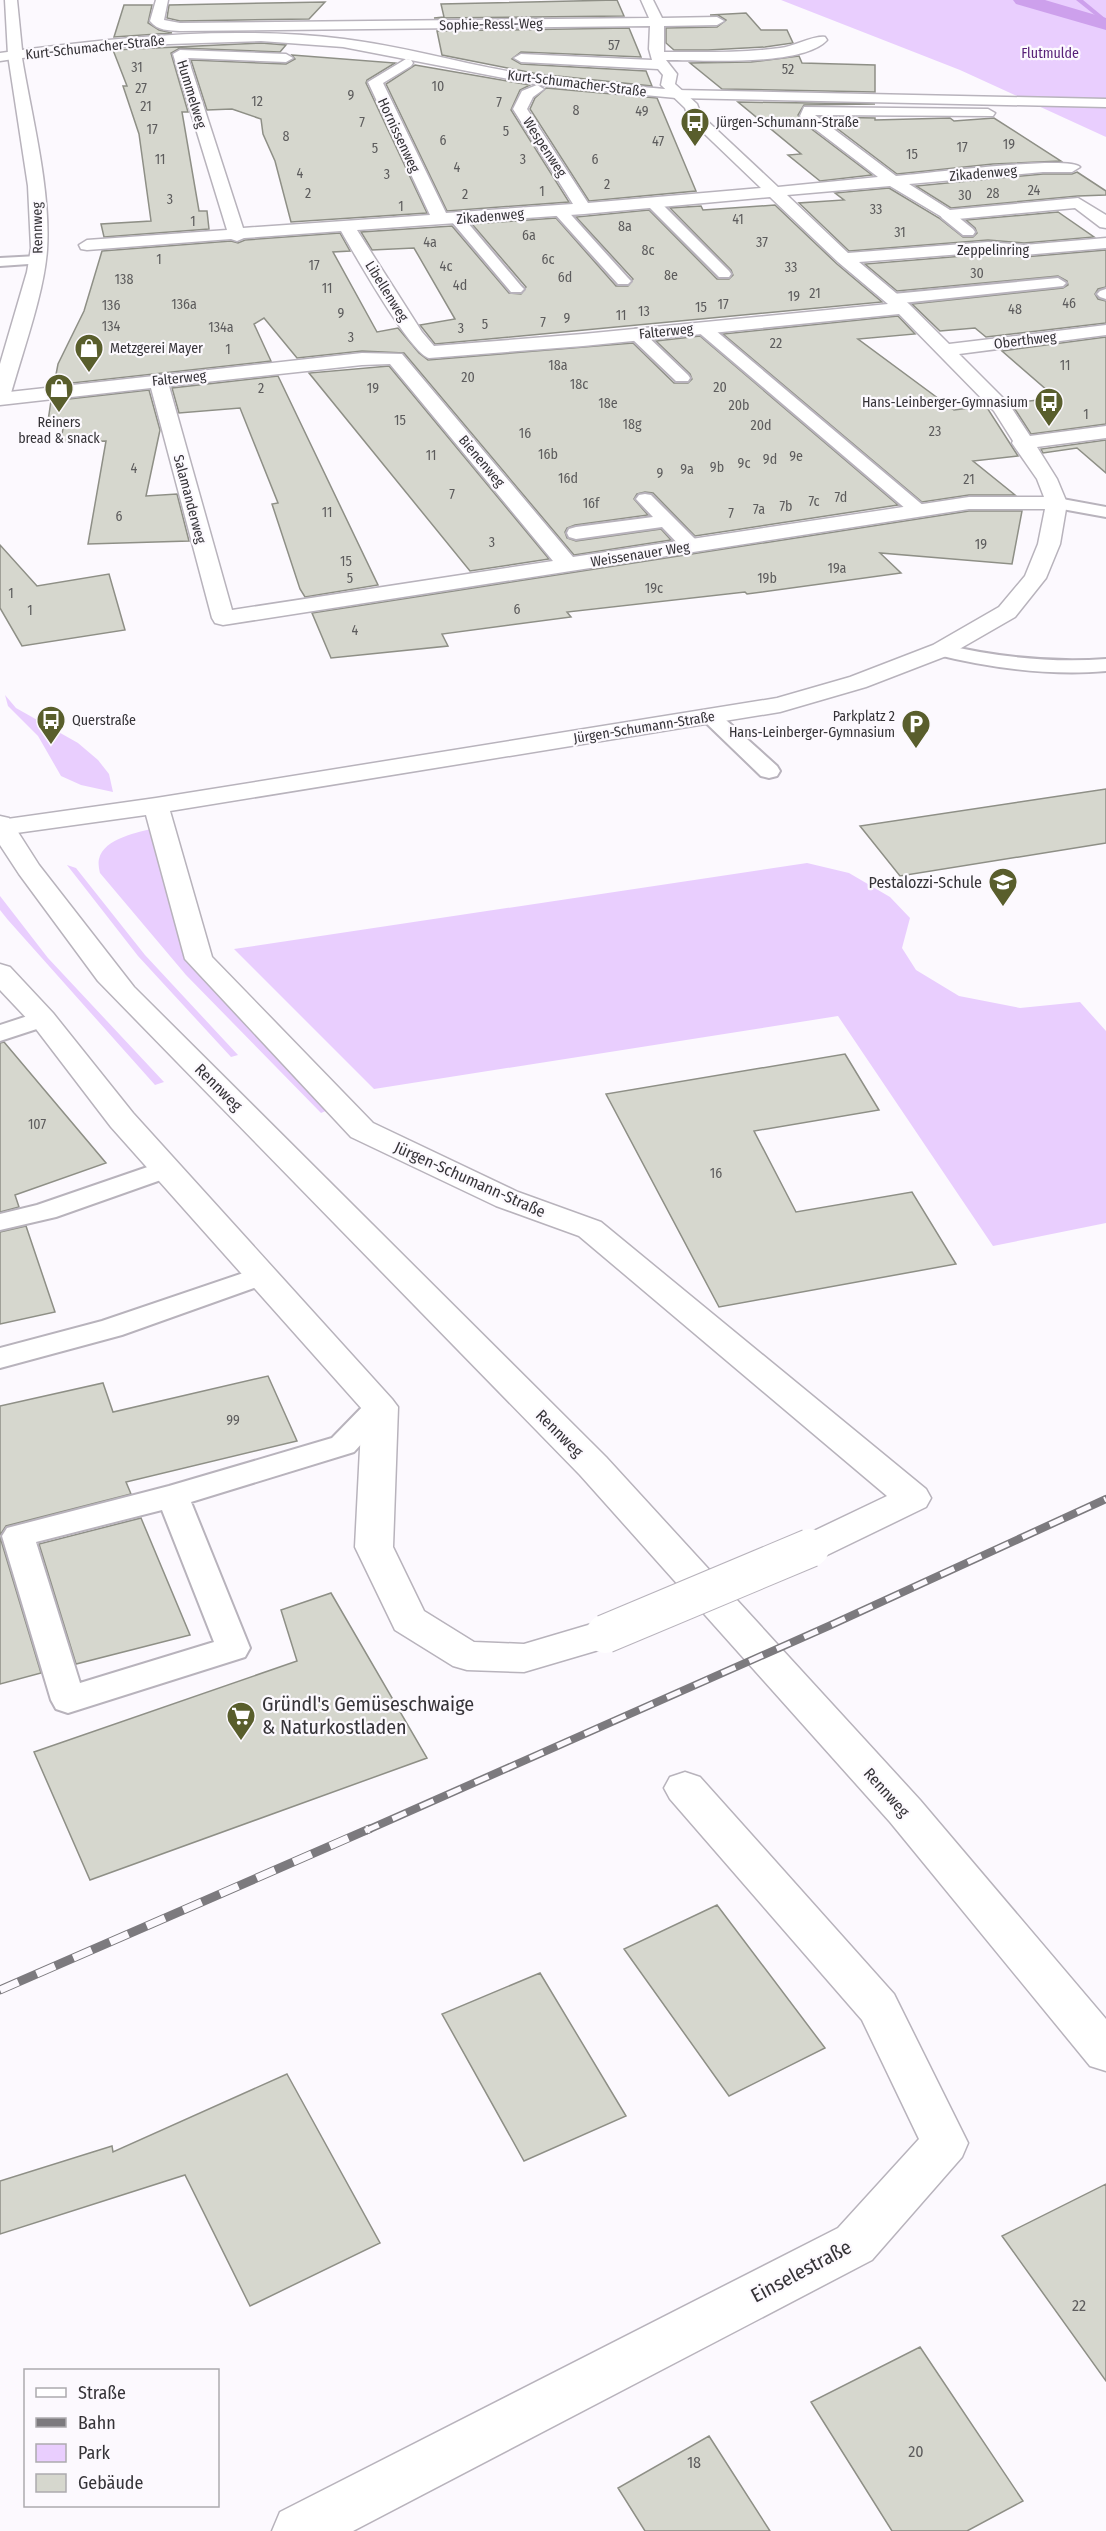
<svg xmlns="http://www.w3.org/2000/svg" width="1106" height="2531" font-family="'Fira Sans Condensed',sans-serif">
	<rect width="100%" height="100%" fill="#fcf9fe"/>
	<path fill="#e9cefe" d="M781 0H1106V137L960 70Z
		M5 695 16 708 78 743 98 760 109 774 113 792 81 785 61 776 38 736 8 706Z
		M156 828 182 941 335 1107 321 1113 186 975 100 873C99 869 98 863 99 859 104 838 139 832 156 828Z
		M807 863 849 873 890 897 910 918 902 948 916 970 959 996 1020 1008 1080 1002 1106 1031V1223L993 1246 838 1016 374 1089 234 949Z
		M67 865 76 868 145 955 238 1055 231 1057 138 956Z
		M0 896 48 958 164 1082 155 1085 8 920 0 910Z"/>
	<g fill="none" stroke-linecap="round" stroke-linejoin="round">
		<path fill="#cda0ec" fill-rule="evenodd" d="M1076 0H1083L1106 19V24Z"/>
		<path fill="#cda0ec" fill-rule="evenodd" d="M1013 0H1045L1106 18V30L1016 4Z"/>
	</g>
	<path fill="#d6d7ce" stroke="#8e8f86" stroke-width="1.5" d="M617 0 624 16 434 18 444 17 441 4Z
		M325 2 309 19 180 21 167 18 169 5Z
		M124 5H152L148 23 159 30 172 33 114 37Z
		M746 13 761 30H787L793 43 765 47 708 50H674L666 43V28L717 27 726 20 718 15H710Z
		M629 28 641 57 521 52 512 59 521 64 646 71 652 86 538 74 442 55 437 31Z
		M261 43 286 45 280 52 180 48 171 53 188 112H182L199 211H207L209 229 104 237 101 224 151 221 139 134 123 86H127L113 50Z
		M292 55 395 63 367 80 366 83 427 213 291 222 275 161 263 134 261 119 232 109 207 110 191 60 286 64 295 59Z
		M799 56 802 63 875 65V92L722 89 690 63 751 62Z
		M415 65 530 85 520 90 511 110 569 202 447 211 386 84Z
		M546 88 657 98 696 191 589 201 530 109 535 98Z
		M738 102 875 104 804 105 798 115 801 121 872 175 820 181 788 155 801 154Z
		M822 117 875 118V120L950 118 954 121 994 118 1061 161 993 164 897 174Z
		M1077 172 1106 191V195L1078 196 951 208 916 186 1043 174H1072Z
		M889 188 939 218 963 237H973L977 233 975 228 966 220 1058 212 1094 237 1024 243 988 240 849 251 799 203 844 200 835 193Z
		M775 205 837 264 882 302 435 344 420 325 455 319 414 248 372 250 361 232 452 226 509 293 521 294 526 287 472 224 556 218 616 286H628L633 279 576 217 649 210 717 279H729L733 275 731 270 670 208 701 206 703 210Z
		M340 233 350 251 333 252 377 332 398 328 419 353 428 360 633 343 674 383H688L692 379 690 374 656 341 700 336 898 505 695 536 653 493 645 492 637 494 634 499 648 515 575 525 567 528 565 532 567 538 576 541 661 529 671 540 574 555 404 353 362 351 297 358 264 318 254 324 271 361 54 385 58 364 84 311 102 251 231 241 238 243 245 240Z
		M1106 250V287L1098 289 1095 294 1098 299 1106 301V323L986 337 975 328 940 331 912 304 1063 288 1068 285 1067 281 1058 276 897 291 865 264 988 254 1024 257Z
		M898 316 915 334 858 339 954 410 986 406 1018 456 973 461 1015 495H969L922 502 723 334Z
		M1106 337V424L1031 434 1011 403 1056 398 1002 351Z
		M389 366 549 559 470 571 309 373Z
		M278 376 378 585 305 597 300 589 272 504 278 503 240 408 179 413 172 388Z
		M149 390 160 430 146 496 177 494 189 541 88 544 106 441 61 442 64 421H48L51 401Z
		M1106 440V473L1077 448 1043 453 1041 449Z
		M969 511H1022L1012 564 880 553 901 573 747 594 745 592 567 612 571 617 442 634 448 646 331 658 312 613Z
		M0 545 37 586 109 574 125 630 22 646 0 608Z
		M1106 789V843L900 876 860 826Z
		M4 1042 106 1163 15 1195 19 1207 0 1212V1043Z
		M845 1054 879 1110 754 1131 796 1212 912 1192 956 1264 719 1307 606 1094Z
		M26 1226 55 1312 0 1324V1232Z
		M268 1376 297 1441 126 1482 131 1494 6 1526 0 1535V1406L103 1383 113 1412Z
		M141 1518 190 1635 76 1664 39 1544Z
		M0 1537 41 1673 0 1684Z
		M331 1593 427 1758 90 1880 34 1752 297 1661 281 1610Z
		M717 1905 825 2048 729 2096 624 1949Z
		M540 1973 626 2116 524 2161 442 2014Z
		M287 2074 380 2243 250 2306 185 2175 0 2234V2181L112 2146 113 2152Z
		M1106 2184V2381L1002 2236Z
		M920 2347 1023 2501 967 2531H892L811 2402Z
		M709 2436 770 2531H645L618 2488Z"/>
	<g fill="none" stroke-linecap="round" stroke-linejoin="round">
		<g stroke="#b8b3bc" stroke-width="4">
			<path id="service" d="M653 199 658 200 729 271 731 274 729 277H719L648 206 646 203 648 200Z
				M559 206 564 207 628 278 631 281 628 284H618L554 213 552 210 554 207Z
				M947 211 952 212 973 229 975 232 973 235H963L942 218 940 215 942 212Z
				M457 215 462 216 521 286 524 289 521 292H511L452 222 450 219Z
				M38 256 43 257 45 260 43 263 0 266V258Z
				M1058 278 1066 283 1063 286 893 304 885 299 893 294Z
				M1106 289V299L1100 297 1097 294 1100 291Z
				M703 323 709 325 925 507 928 511 925 515H913L697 331 695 328Z
				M636 329 642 331 688 375 690 378 688 381H676L630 337 628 334Z
				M645 494 651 495 698 542 700 546 698 550H684L662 527 576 539 569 537 567 533 569 529 576 527 653 517 636 499 639 495Z
				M1057 498 1106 507V517L1051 507 1048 503 1051 499Z
				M941 644C996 657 1050 663 1106 659V671C1047 676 991 668 934 654L931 650 934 646Z
				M710 710 717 712 777 766 780 771 777 776 769 778 761 776 703 720 700 716 703 712Z
				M43 1011 52 1014 56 1019 52 1024 0 1041V1025Z
				M165 1161 175 1163 179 1169 175 1175 56 1217 0 1230V1214L37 1205Z
				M261 1267 271 1270 275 1276 271 1282 122 1335 0 1368V1348L102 1321Z
				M380 1397 391 1400 395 1407 354 1452 191 1502 250 1648 245 1657 68 1713 56 1709 51 1700 2 1536 7 1528 169 1486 332 1438 369 1400ZM162 1510 214 1642 80 1683 36 1542Z"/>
		</g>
		<g stroke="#b8b3bc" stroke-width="3">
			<path id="minor" d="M156 0H168L164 20 180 23 649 18 641 0H653L662 18 717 17 724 21 717 25 664 26V52C703 52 742 53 780 48 793 47 814 35 825 37L827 40C803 67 701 60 666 60L677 74 675 84 697 104 701 115 778 187 878 177 802 119 800 116 804 107 988 109 995 113 993 116 815 115 896 176C921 174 1070 155 1080 167L1072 172H1043L909 184 950 210 1078 198 1106 215V228L1100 227 1075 208 947 220 890 186 787 195 848 253 988 242 1024 245 1106 238V248L1024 255 988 252 859 262 909 304 949 344 1106 325V335L959 354 1009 404 1030 436 1106 426V438L1037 447 1057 479 1067 503 1060 544 1046 578 1015 617 949 655 866 687 780 712 170 811 212 957 373 1123 518 1192 601 1222 926 1489 931 1498 926 1507 823 1557 810 1561 797 1557 791 1548 797 1539 887 1496 579 1236 496 1206 351 1137 185 959 146 815 2 835 0 834V820L156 798 777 698 850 677 933 645 999 607 1025 576 1038 544 1045 509H969L223 625 215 623 212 618 151 388 0 405V393L362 353 402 354 573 557 969 497H1044L1037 479 1012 443 1013 441 994 411 899 314 583 346 429 358C410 353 354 253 341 231L244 238 237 241 231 239 87 250 81 249 79 245 87 240 227 230 173 54 180 50 286 54 293 58 286 62 188 58 243 228 430 215 368 82 406 59 411 60 413 63 411 66 383 83 446 213 573 204 513 109 522 91 537 85 544 89 533 97 527 109 588 203 761 188 689 119 685 108 661 85 663 75 658 69 521 62 514 58 521 54 652 60 649 49 650 26 180 31C168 30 158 31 150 21ZM770 197 838 262 888 304 583 334 434 346 422 332 357 230 584 214ZM390 364 553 561 232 610 169 386 362 365Z
				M0 964 10 967 53 1013 133 1113 392 1399 398 1407 393 1547 424 1611 474 1642 524 1644 605 1620 619 1624 624 1634 619 1644 524 1672 467 1670 453 1666 395 1630 355 1547 362 1409 111 1127 33 1025 0 990Z
				M685 1772 700 1777 894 1994 968 2143 962 2157 872 2260 353 2531H272L280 2512 838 2228 919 2139 862 2020 670 1799 664 1788 670 1777Z"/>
		</g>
		<g stroke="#b8b3bc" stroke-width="3">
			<path id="tertiary" d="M15 51 22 55 20 58 0 61V53Z"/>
		</g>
		<g stroke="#b8b3bc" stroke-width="3">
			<path id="secondary" d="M5 0H17L22 50C128 36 236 26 344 39 402 46 459 63 518 73 570 82 623 85 676 90L1106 99V107L676 98 540 85 343 47 261 41 138 45 22 58C32 118 51 190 47 250 44 294 22 353 10 397L7 401 0 403V364L27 272 31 248 28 186 8 55Z
				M0 816 9 818 39 865 134 987 606 1457 920 1800 1106 2019V2071L1090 2066 890 1822 580 1475 98 981 19 874 0 845Z"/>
		</g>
		<use href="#service" fill="#fff" fill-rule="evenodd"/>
		<use href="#minor" fill="#fff" fill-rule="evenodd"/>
		<use href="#tertiary" fill="#fff" fill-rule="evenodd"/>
		<use href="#secondary" fill="#fff" fill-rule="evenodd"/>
		<g stroke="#7c7a7e" stroke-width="8">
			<path id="rail-far1" d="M365 1831 831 1625 1106 1499"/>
		</g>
		<g stroke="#7c7a7e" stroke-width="9">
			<path id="rail" d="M0 1990 369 1829"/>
		</g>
		<use href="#rail-far1" stroke="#fcf9fe" stroke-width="5" stroke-dasharray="15" stroke-linecap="butt"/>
		<use href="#rail" stroke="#fcf9fe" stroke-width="7" stroke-dasharray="20" stroke-linecap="butt"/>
		<g stroke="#b8b3bc" stroke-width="40" stroke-linecap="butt">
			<path id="minor-bridge" d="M605 1634 810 1548"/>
		</g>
		<use href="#minor-bridge" stroke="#fff" stroke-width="38"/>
	</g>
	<defs>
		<g id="bus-pin" transform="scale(1.5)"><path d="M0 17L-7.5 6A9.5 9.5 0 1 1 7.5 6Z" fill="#595e2c" stroke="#fcf9fe"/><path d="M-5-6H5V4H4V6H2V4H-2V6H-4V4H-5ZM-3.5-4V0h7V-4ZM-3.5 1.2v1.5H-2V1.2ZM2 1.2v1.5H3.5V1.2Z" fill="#fff"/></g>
		<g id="shop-pin" transform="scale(1.5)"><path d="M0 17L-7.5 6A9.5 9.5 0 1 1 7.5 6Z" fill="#595e2c" stroke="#fcf9fe"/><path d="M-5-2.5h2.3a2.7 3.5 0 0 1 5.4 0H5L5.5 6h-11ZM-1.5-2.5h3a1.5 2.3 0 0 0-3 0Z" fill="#fff"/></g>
		<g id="parking-pin" transform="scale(1.5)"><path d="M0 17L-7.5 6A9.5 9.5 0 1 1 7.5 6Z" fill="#595e2c" stroke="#fcf9fe"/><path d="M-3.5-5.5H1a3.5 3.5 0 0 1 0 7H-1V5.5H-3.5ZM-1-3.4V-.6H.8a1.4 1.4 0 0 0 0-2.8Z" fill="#fff"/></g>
		<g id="school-pin" transform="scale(1.5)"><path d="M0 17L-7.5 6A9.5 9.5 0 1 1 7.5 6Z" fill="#595e2c" stroke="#fcf9fe"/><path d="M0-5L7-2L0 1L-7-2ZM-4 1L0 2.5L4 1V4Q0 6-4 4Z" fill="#fff"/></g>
		<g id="supermarket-pin" transform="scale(1.5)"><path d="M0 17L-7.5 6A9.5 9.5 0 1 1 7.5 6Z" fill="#595e2c" stroke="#fcf9fe"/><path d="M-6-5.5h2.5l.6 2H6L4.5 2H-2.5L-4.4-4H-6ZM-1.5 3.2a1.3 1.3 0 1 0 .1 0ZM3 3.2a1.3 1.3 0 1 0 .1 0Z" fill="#fff"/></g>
	</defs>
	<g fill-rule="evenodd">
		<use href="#bus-pin" x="695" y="122"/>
		<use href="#shop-pin" x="89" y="348"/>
		<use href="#shop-pin" x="59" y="388"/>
		<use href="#bus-pin" x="1049" y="402"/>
		<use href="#bus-pin" x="51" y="720"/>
		<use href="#parking-pin" x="916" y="724"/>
		<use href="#school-pin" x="1003" y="882"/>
		<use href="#supermarket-pin" x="241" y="1716"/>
	</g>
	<g text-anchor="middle" stroke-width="4.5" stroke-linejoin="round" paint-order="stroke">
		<g font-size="14" fill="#353337" stroke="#fcf9fe">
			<text transform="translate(491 24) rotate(-1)" y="5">Sophie-Ressl-Weg</text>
			<text transform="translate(95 47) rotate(-6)" y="5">Kurt-Schumacher-Straße</text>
			<text transform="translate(577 83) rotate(7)" y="5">Kurt-Schumacher-Straße</text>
			<text transform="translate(192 94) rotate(73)" y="5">Hummelweg</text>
			<text transform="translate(399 135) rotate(65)" y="5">Hornissenweg</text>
			<text transform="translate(545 147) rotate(57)" y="5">Wespenweg</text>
			<text transform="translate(983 173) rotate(-5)" y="5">Zikadenweg</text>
			<text transform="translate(490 216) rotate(-5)" y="5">Zikadenweg</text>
			<text transform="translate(37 228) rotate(-91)" y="5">Rennweg</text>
			<text x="993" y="255">Zeppelinring</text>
			<text transform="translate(387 291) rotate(58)" y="5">Libellenweg</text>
			<text transform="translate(666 331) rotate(-6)" y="5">Falterweg</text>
			<text transform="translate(1025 340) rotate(-7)" y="5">Oberthweg</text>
			<text transform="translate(179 378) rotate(-6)" y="5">Falterweg</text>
			<text transform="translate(482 461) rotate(50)" y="5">Bienenweg</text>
			<text transform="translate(190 499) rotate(75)" y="5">Salamanderweg</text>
			<text transform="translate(640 554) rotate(-9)" y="5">Weissenauer Weg</text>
			<text transform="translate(644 727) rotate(-9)" y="5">Jürgen-Schumann-Straße</text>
		</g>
		<g font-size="14" fill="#5d5c5d">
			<text x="614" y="50">57</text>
			<text x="137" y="72">31</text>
			<text x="788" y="74">52</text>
			<text x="438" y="91">10</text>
			<text x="141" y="93">27</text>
			<text x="351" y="100">9</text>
			<text x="257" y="106">12</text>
			<text x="499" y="107">7</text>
			<text x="146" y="111">21</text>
			<text x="576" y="115">8</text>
			<text x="642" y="116">49</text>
			<text x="362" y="127">7</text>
			<text x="152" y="134">17</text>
			<text x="506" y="136">5</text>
			<text x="286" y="141">8</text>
			<text x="443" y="145">6</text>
			<text x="658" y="146">47</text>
			<text x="1009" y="149">19</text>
			<text x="962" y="152">17</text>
			<text x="375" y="153">5</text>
			<text x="912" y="159">15</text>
			<text x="160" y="164">11</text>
			<text x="523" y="164">3</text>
			<text x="595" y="164">6</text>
			<text x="457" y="172">4</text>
			<text x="300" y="178">4</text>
			<text x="387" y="179">3</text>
			<text x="607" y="189">2</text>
			<text x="1034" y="195">24</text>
			<text x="542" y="196">1</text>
			<text x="308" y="198">2</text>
			<text x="993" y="198">28</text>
			<text x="465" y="199">2</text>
			<text x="965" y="200">30</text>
			<text x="170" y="204">3</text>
			<text x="401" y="211">1</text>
			<text x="876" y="214">33</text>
			<text x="738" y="224">41</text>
			<text x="193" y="226">1</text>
			<text x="625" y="231">8a</text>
			<text x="900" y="237">31</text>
			<text x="529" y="240">6a</text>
			<text x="430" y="247">4a</text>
			<text x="762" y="247">37</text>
			<text x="648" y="255">8c</text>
			<text x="159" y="264">1</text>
			<text x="548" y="264">6c</text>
			<text x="314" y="270">17</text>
			<text x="446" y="271">4c</text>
			<text x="791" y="272">33</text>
			<text x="977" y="278">30</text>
			<text x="671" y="280">8e</text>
			<text x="565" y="282">6d</text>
			<text x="124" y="284">138</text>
			<text x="460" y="290">4d</text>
			<text x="327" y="293">11</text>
			<text x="815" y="298">21</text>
			<text x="794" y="301">19</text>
			<text x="1069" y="308">46</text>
			<text x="184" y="309">136a</text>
			<text x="723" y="309">17</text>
			<text x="111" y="310">136</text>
			<text x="701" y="312">15</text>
			<text x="1015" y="314">48</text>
			<text x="644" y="316">13</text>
			<text x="341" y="318">9</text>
			<text x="621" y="320">11</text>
			<text x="567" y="323">9</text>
			<text x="543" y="327">7</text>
			<text x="485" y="329">5</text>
			<text x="111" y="331">134</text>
			<text x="221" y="332">134a</text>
			<text x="461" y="333">3</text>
			<text x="351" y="342">3</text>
			<text x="776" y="348">22</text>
			<text x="228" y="354">1</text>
			<text x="558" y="370">18a</text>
			<text x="1065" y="370">11</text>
			<text x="468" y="382">20</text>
			<text x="579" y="389">18c</text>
			<text x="720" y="392">20</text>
			<text x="261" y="393">2</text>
			<text x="373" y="393">19</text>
			<text x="608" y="408">18e</text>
			<text x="739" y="410">20b</text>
			<text x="1086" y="419">1</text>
			<text x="400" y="425">15</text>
			<text x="632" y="429">18g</text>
			<text x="761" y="430">20d</text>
			<text x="935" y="436">23</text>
			<text x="525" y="438">16</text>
			<text x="548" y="459">16b</text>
			<text x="431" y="460">11</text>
			<text x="796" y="461">9e</text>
			<text x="770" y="464">9d</text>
			<text x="744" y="468">9c</text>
			<text x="717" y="472">9b</text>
			<text x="134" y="473">4</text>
			<text x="687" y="474">9a</text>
			<text x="660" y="478">9</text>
			<text x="568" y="483">16d</text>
			<text x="969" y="484">21</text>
			<text x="452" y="499">7</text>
			<text x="841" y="502">7d</text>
			<text x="814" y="506">7c</text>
			<text x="591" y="508">16f</text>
			<text x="786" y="511">7b</text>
			<text x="759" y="514">7a</text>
			<text x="327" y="517">11</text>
			<text x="731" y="518">7</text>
			<text x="119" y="521">6</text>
			<text x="492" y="547">3</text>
			<text x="981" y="549">19</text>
			<text x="346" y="566">15</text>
			<text x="837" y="573">19a</text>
			<text x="350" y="583">5</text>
			<text x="767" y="583">19b</text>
			<text x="654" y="593">19c</text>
			<text x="11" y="598">1</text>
			<text x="517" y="614">6</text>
			<text x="30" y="615">1</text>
			<text x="355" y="635">4</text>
			<text x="37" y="1129">107</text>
			<text x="716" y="1178">16</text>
			<text x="233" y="1425">99</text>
		</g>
		<g font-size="14" fill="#571f77" stroke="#fcf9fe">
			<text x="1050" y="58">Flutmulde</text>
		</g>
		<g font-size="14" fill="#353337" stroke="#fcf9fe" text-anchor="start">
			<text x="716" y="127">Jürgen-Schumann-Straße</text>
			<text x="110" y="353">Metzgerei Mayer</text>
			<text x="1028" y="407" text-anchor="end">Hans-Leinberger-Gymnasium</text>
			<text x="59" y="427" text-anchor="middle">Reiners<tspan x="59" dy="16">bread &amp; snack</tspan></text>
			<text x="895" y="721" text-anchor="end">Parkplatz 2<tspan x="895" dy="16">Hans-Leinberger-Gymnasium</tspan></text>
			<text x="72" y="725">Querstraße</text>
		</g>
		<g font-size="16" fill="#353337" stroke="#fcf9fe" text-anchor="end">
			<text x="982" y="888">Pestalozzi-Schule</text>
		</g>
		<g font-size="16" fill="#353337" stroke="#fcf9fe">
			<text transform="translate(219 1087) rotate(45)" y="6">Rennweg</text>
			<text transform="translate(470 1179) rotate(24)" y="6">Jürgen-Schumann-Straße</text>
			<text transform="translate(560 1433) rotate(45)" y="6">Rennweg</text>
			<text transform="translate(887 1792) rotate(48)" y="6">Rennweg</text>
		</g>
		<g font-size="16" fill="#5d5c5d">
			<text x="1079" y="2311">22</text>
			<text x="916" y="2457">20</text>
			<text x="694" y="2468">18</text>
		</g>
		<g font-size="20" fill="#353337" stroke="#fcf9fe" text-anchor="start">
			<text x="262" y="1711">Gründl's Gemüseschwaige<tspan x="262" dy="23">&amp; Naturkostladen</tspan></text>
		</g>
		<g font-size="20" fill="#353337" stroke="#fcf9fe">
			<text transform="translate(801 2271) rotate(-28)" y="7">Einselestraße</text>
		</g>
	</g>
	<rect x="24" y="2369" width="195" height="138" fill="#fcf9fe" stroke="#acaaae" stroke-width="1.5"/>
	<rect x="36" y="2388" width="30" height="9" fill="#ffffff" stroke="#acaaae" stroke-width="1.5"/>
	<text x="78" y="2399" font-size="18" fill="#353337">Straße</text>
	<rect x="36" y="2418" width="30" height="9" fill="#7c7a7e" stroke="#acaaae" stroke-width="1.5"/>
	<text x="78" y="2429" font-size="18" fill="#353337">Bahn</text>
	<rect x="36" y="2444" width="30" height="18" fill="#e9cefe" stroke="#acaaae" stroke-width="1.5"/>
	<text x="78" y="2459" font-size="18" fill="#353337">Park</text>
	<rect x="36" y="2474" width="30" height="18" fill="#d6d7ce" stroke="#acaaae" stroke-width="1.5"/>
	<text x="78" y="2489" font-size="18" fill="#353337">Gebäude</text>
</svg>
